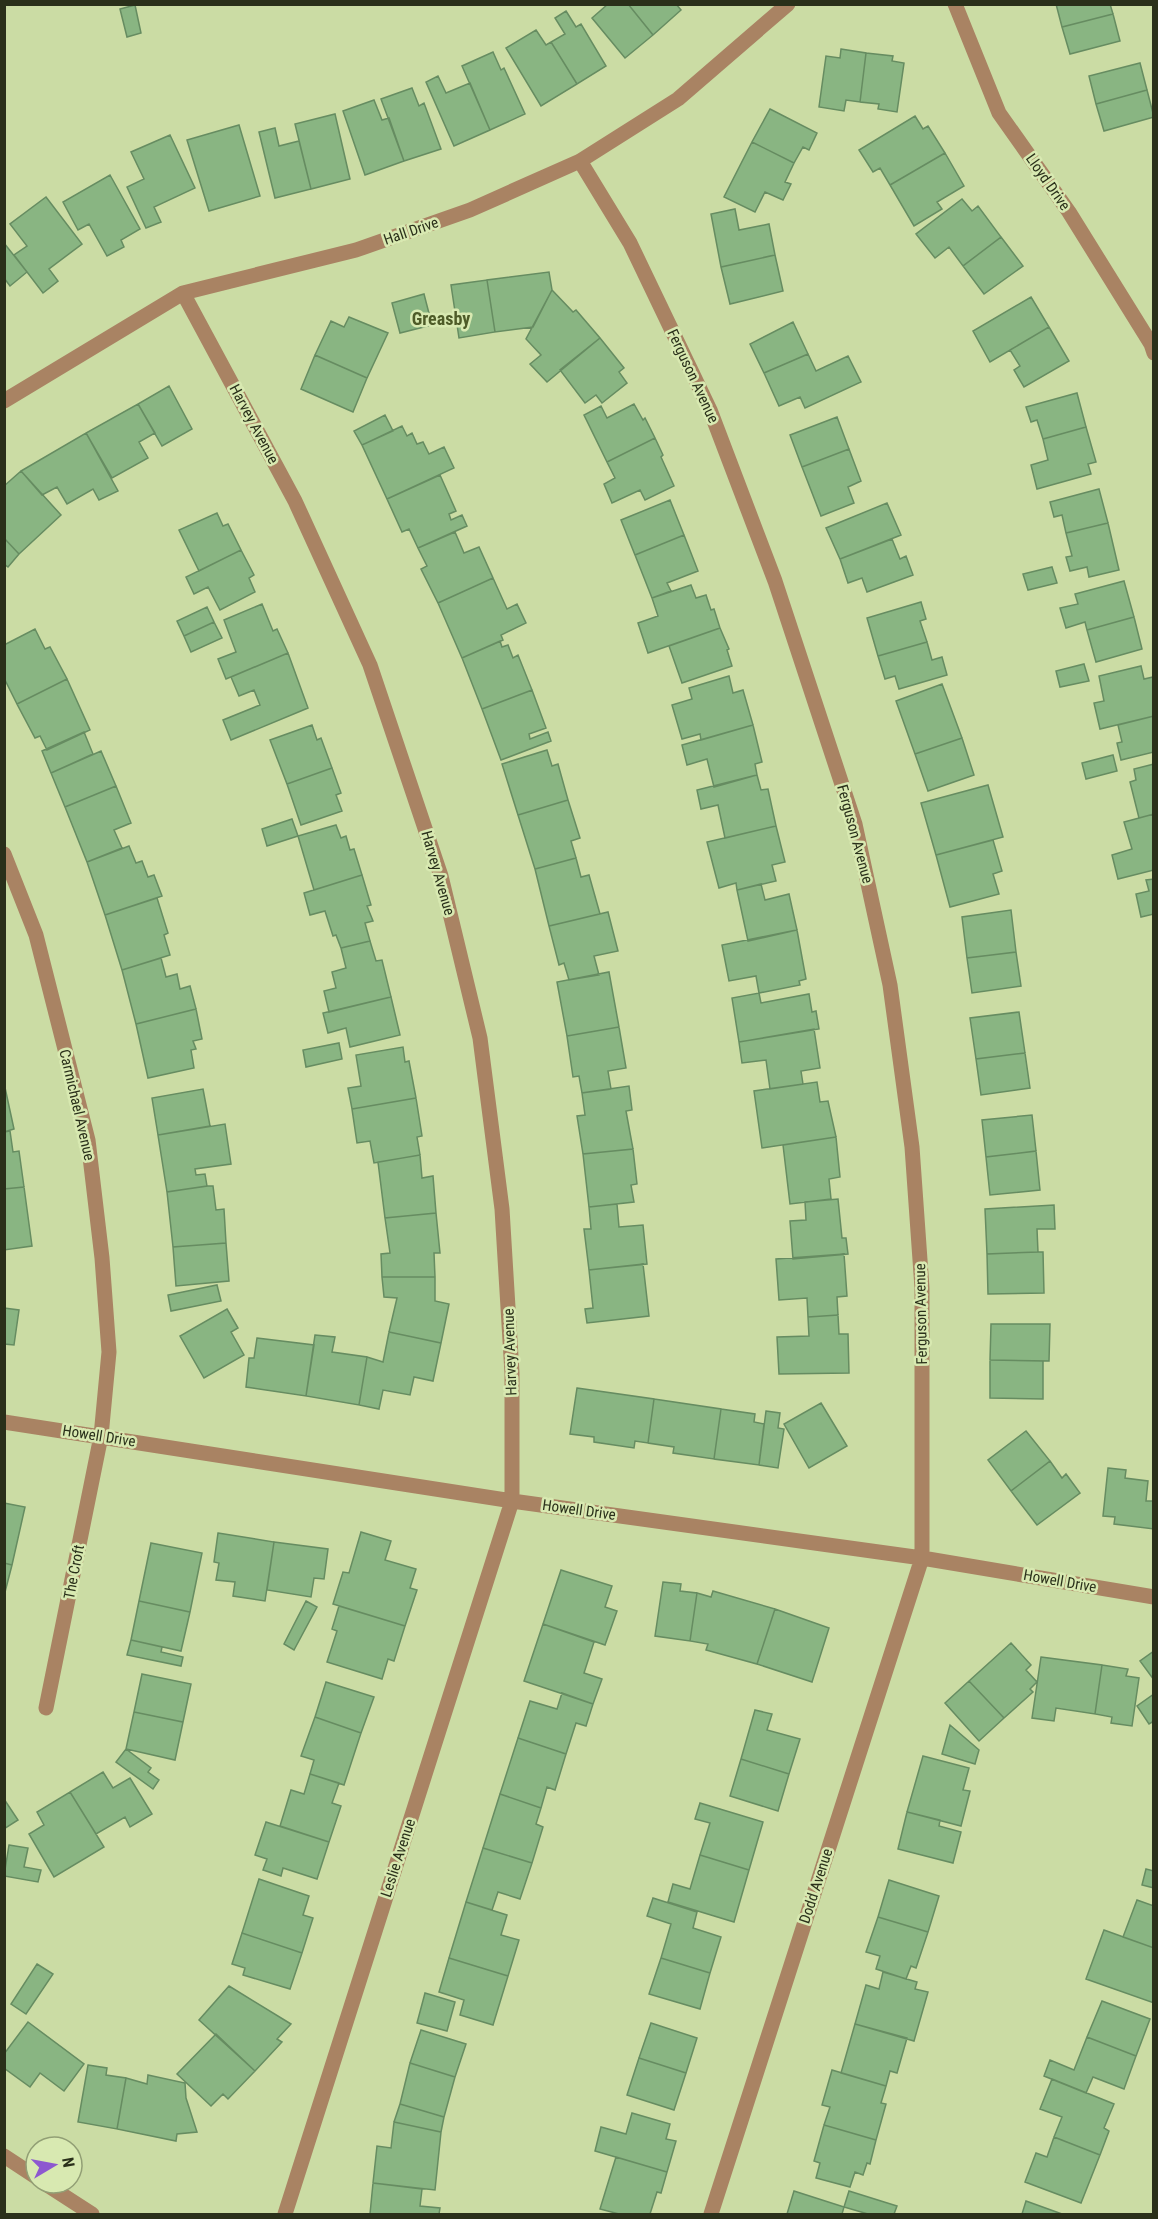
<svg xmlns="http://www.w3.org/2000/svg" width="1158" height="2219" font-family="'Roboto Condensed',sans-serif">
	<rect width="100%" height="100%" fill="#cbdca4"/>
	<path fill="#89b582" stroke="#668c61" stroke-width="1.5" d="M608 4H628L653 35 625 58 592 18Z
		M628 4H676L681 10 653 35Z
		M1056 4H1110L1113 14 1062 27Z
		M135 5 141 33 127 37 120 9Z
		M566 11 576 27 581 24 606 66 577 84 551 42 565 34 555 18Z
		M1113 14 1120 41 1070 54 1062 27Z
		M536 30 546 45 551 42 577 84 541 106 506 48Z
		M841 49 866 53 860 102 846 100 844 111 819 107 826 56 840 58Z
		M493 52 501 70 504 68 525 114 490 130 462 66Z
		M866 53 893 56 892 61 904 63 897 112 878 109 879 104 860 102Z
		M1140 63 1147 90 1096 104 1089 76Z
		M438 76 446 93 470 83 490 130 454 146 426 82Z
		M412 88 419 106 424 103 441 149 404 161 381 99Z
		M1147 90 1154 117 1104 131 1096 104Z
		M374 100 382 120 389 118 404 161 365 175 343 111Z
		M770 109 817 133 809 150 803 147 794 163 752 142Z
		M335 114 350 179 311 189 295 124Z
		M915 116 923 129 928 126 945 153 890 185 880 168 873 172 859 150Z
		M239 125 260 196 209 211 187 140Z
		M275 128 279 146 299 141 311 189 275 198 259 132Z
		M170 135 195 188 154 207 161 222 146 228 127 187 144 179 131 152Z
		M752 142 794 163 785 182 791 184 783 200 765 192 755 212 724 197Z
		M945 153 964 186 937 202 942 209 914 226 890 185Z
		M110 175 140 229 121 240 124 247 107 256 89 224 78 230 63 202Z
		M46 197 82 244 49 269 58 281 43 293 14 255 27 246 10 224Z
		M962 199 972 211 978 206 1001 237 963 266 949 247 935 258 916 234Z
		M735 209 739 230 769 224 775 255 721 267 711 214Z
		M1001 237 1023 266 984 294 963 266Z
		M4 243 27 272 10 286 4 278Z
		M775 255 783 291 730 304 721 267Z
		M549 272 552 290 533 327 495 332 487 280Z
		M487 280 495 332 459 338 451 285Z
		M552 290 573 312 576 310 600 338 547 382 530 364 541 355 526 339Z
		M424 294 432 325 400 333 392 303Z
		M1031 297 1049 327 990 362 973 331Z
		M349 317 388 333 367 378 315 355 331 321 344 327Z
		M793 322 808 354 764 373 750 344Z
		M1049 327 1069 361 1024 387 1014 370 1020 366 1010 350Z
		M600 338 624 368 619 372 627 383 602 403 596 395 585 403 560 370Z
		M808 354 816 371 848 356 861 382 805 408 800 397 779 406 764 373Z
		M315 355 367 378 353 412 301 389Z
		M169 386 192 429 162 446 138 404Z
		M1077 393 1086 427 1043 439 1037 420 1031 422 1026 407Z
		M138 404 155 433 139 442 148 458 112 478 86 433Z
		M634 404 643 420 645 418 655 438 607 462 584 415 601 406 607 418Z
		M385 415 393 431 362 445 354 431Z
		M837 417 849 449 802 467 790 435Z
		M402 426 407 436 412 433 417 444 423 442 429 454 444 447 454 468 387 499 362 445Z
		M1086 427 1096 462 1088 464 1091 474 1037 489 1031 465 1048 460 1043 439Z
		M86 433 118 491 99 500 93 489 67 504 57 487 42 495 21 471Z
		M655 438 663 455 661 457 674 486 645 500 640 490 612 503 604 484 615 478 607 462Z
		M849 449 861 481 848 487 854 503 821 516 802 467Z
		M21 471 61 515 19 554 4 538V486Z
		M440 475 456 511 449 514 451 520 462 515 467 526 418 548 409 529 402 532 387 499Z
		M1099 489 1108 523 1066 533 1062 515 1054 517 1050 502Z
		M670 500 684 535 635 555 621 520Z
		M887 503 901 535 840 559 826 528Z
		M217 513 223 526 228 524 241 550 199 571 179 530Z
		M1108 523 1119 570 1089 577 1087 567 1070 571 1066 557 1072 556 1066 533Z
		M455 532 464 553 479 547 493 578 438 603 421 569 427 566 418 548Z
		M684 535 698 571 667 583 671 591 652 598 635 555Z
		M4 538 19 554 8 567 4 564Z
		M892 539 900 559 906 556 913 575 867 592 862 578 848 583 840 559Z
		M241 550 254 575 249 578 255 592 220 610 208 587 194 594 186 577Z
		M1052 567 1057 583 1028 590 1023 574Z
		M493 578 507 609 517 604 526 623 501 635 503 640 462 658 438 603Z
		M1124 581 1134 617 1087 630 1085 622 1066 628 1060 608 1078 604 1075 594Z
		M691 585 696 598 706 595 711 610 714 609 720 628 648 653 638 623 658 616 652 598Z
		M921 602 926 619 920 621 927 642 878 656 867 618Z
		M262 604 273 631 277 629 288 653 226 679 218 659 236 652 224 620Z
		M207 607 214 622 184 636 177 621Z
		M1134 617 1142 649 1096 662 1087 630Z
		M214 622 222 638 191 652 184 636Z
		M720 628 729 649 727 650 732 666 682 683 669 646Z
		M35 629 45 649 50 647 67 679 17 704 4 678V645Z
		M500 641 502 647 508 645 513 658 518 655 532 690 482 709 462 658Z
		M927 642 932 660 942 657 947 675 899 689 895 676 885 679 878 656Z
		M288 653 308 708 231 740 223 720 260 705 254 690 239 696 231 677Z
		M1084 664 1089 681 1060 687 1056 671Z
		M1141 666 1144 679 1153 677 1154 716 1100 729 1094 703 1104 701 1099 676Z
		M729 676 733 693 743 690 753 725 701 740 700 734 682 739 672 705 692 699 689 688Z
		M67 679 90 730 47 750 40 736 35 738 17 704Z
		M942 684 962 738 915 754 896 701Z
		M532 690 546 728 529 734 530 739 548 732 551 741 501 760 482 709Z
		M1154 716V752L1121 760 1117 743 1122 742 1118 725Z
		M312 725 317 740 321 738 332 768 287 784 270 740Z
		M753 725 762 762 755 764 757 775 714 787 707 759 687 765 682 745Z
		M84 732 93 754 51 773 42 751Z
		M962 738 974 775 928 791 915 754Z
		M547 750 552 766 558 764 568 800 518 815 502 764Z
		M101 751 116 786 65 807 51 773Z
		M1113 755 1117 771 1086 779 1082 763Z
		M1154 764V814L1139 818 1130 782 1136 780 1134 769Z
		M332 768 341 793 336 795 342 811 301 825 287 784Z
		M757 775 761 790 768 789 776 826 725 838 718 805 701 809 697 790Z
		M988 785 1003 837 936 855 921 803Z
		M116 786 131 823 114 830 122 848 87 862 65 807Z
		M568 800 580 838 571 841 576 858 535 869 518 815Z
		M1154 814V870L1118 879 1112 855 1132 849 1124 822Z
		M292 819 298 836 267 846 262 829Z
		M336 825 341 838 346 836 350 850 354 849 362 875 314 890 298 836Z
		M776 826 785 862 772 865 776 881 737 890 736 883 719 888 707 842Z
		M993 840 1002 871 993 874 999 894 950 907 936 855Z
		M129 846 136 863 142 861 148 877 154 875 162 896 105 915 87 862Z
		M576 858 581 877 589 875 600 914 549 926 535 869Z
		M362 875 371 905 367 906 373 921 365 923 370 941 341 948 336 935 333 936 325 911 310 915 304 893Z
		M1154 879V914L1141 917 1136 894 1149 891 1146 880Z
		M761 884 765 900 789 894 797 930 748 941 737 890Z
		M157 898 168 933 164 935 170 955 122 970 105 915Z
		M1011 910 1016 952 967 958 962 917Z
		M608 912 618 951 594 956 599 975 569 980 564 963 559 965 549 926Z
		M797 930 806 979 799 981 800 985 759 993 756 976 729 981 722 945Z
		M370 941 376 961 382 960 391 997 329 1012 324 991 336 988 332 972 346 968 341 948Z
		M1016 952 1021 986 972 993 967 958Z
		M161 958 166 977 177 974 180 989 190 986 196 1009 136 1024 122 970Z
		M609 972 619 1027 567 1036 557 982Z
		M759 993 761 1003 809 994 812 1012 816 1011 819 1029 739 1042 732 998Z
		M391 997 400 1035 350 1047 346 1028 328 1033 323 1013Z
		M196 1009 202 1039 193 1041 196 1049 191 1050 194 1068 148 1078 136 1024Z
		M1019 1012 1025 1053 976 1059 970 1018Z
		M619 1027 626 1068 608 1071 611 1089 582 1093 579 1076 573 1077 567 1036Z
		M814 1029 820 1068 801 1071 803 1084 770 1089 766 1060 742 1063 739 1042Z
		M339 1043 342 1059 306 1067 303 1050Z
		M403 1047 405 1062 409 1061 416 1098 352 1109 348 1088 361 1086 356 1055Z
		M1025 1053 1030 1088 981 1095 976 1059Z
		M817 1082 820 1102 828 1101 836 1137 762 1148 754 1091Z
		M4 1083 14 1129 4 1132Z
		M629 1086 632 1110 626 1111 633 1149 583 1154 577 1116 585 1115 582 1093Z
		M203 1089 210 1126 158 1135 152 1098Z
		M416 1098 422 1136 417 1137 420 1155 374 1163 370 1141 357 1143 352 1109Z
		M1032 1115 1036 1151 986 1157 982 1120Z
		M225 1124 231 1164 195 1169 196 1175 205 1174 207 1186 167 1192 158 1135Z
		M10 1131 13 1152 19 1151 24 1187 4 1189V1132Z
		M836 1137 840 1177 829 1179 831 1199 790 1204 783 1145Z
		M633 1149 637 1184 631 1185 634 1202 589 1207 583 1154Z
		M1036 1151 1040 1190 990 1195 986 1157Z
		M420 1155 422 1178 433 1176 436 1213 385 1218 378 1162Z
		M207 1186H213L216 1210 224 1209 226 1243 173 1247 167 1192Z
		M24 1187 32 1246 4 1250V1189Z
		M838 1199 842 1238H846L848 1254 793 1259 790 1221 806 1220 805 1202Z
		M617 1204 619 1227 643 1225 647 1264 589 1270 584 1229H591L589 1207Z
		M1054 1205 1055 1229H1037L1038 1252 987 1254 985 1209Z
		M436 1213 440 1253H434L435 1277H382L381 1254 390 1253 385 1218Z
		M226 1243 229 1281 176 1286 173 1247Z
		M1038 1252H1043L1044 1293 988 1294 987 1254Z
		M844 1254 847 1296 837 1297 838 1315 808 1317 807 1298 779 1300 776 1259Z
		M643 1264 649 1316 587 1323 585 1309 593 1308 589 1270Z
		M382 1277H435V1301L449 1304 441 1343 389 1332 397 1298 384 1297Z
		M217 1285 221 1301 171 1311 168 1295Z
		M4 1308 19 1310 14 1345 4 1344Z
		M227 1309 238 1328 231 1332 244 1355 204 1378 180 1336Z
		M838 1315 839 1334H848L849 1373 779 1374 777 1337 809 1336 808 1317Z
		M991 1324H1050L1049 1361 990 1360Z
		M389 1332 441 1343 433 1381 414 1377 410 1395 383 1390 379 1409 359 1405 367 1357 383 1362Z
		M315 1335 335 1337 332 1352 367 1357 359 1405 306 1396Z
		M257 1338 314 1345 306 1396 246 1387 249 1358H254Z
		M990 1360 1043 1361V1399L990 1398Z
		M577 1388 654 1399 648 1443 635 1441 634 1448 594 1442V1437L570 1434Z
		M654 1399 721 1409 714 1459 673 1453 674 1447 648 1443Z
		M821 1403 847 1446 809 1468 784 1424Z
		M721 1409 755 1414 754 1422 764 1424 759 1465 714 1459Z
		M766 1411 780 1413 778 1428 784 1429 778 1468 759 1465Z
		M1026 1431 1050 1461 1011 1491 988 1460Z
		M1050 1461 1062 1478 1066 1474 1080 1493 1037 1525 1011 1491Z
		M1108 1468 1126 1470 1125 1478 1148 1481 1146 1501H1154V1529L1114 1524 1115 1517 1103 1516Z
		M4 1503 25 1507 12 1565 4 1563Z
		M361 1532 391 1541 385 1560 416 1569 410 1588 417 1590 405 1626 333 1604 343 1572 349 1573Z
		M218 1533 274 1542 265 1601 233 1596 235 1582 216 1580 219 1563 214 1562Z
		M274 1542 328 1549 324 1579 314 1578 311 1597 267 1590Z
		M151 1543 202 1553 190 1612 139 1601Z
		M4 1563 12 1565 4 1596Z
		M561 1570 612 1586 605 1607 617 1611 605 1645 543 1624Z
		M663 1582 681 1584 680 1591 697 1593 690 1641 655 1636Z
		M713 1591 775 1609 757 1664 706 1650 708 1644 690 1641 697 1593 711 1597Z
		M139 1601 190 1612 181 1651 131 1640Z
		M306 1601 317 1607 294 1650 284 1644Z
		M339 1606 405 1626 394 1661 388 1659 382 1679 327 1662 337 1631 332 1629Z
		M775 1609 829 1628 812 1682 757 1664Z
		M543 1624 594 1642 584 1673 602 1679 593 1704 524 1681Z
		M131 1640 162 1647 161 1652 183 1657 181 1666 127 1655Z
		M1011 1643 1031 1665 1026 1670 1037 1682 1030 1689 1033 1692 1004 1718 969 1681Z
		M1154 1651V1680L1140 1661Z
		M1041 1657 1102 1665 1095 1714 1056 1708 1054 1721 1032 1718Z
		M1102 1665 1128 1669 1126 1676 1139 1678 1132 1726 1111 1723 1112 1717 1095 1714Z
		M142 1674 191 1684 183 1722 134 1712Z
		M969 1681 1004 1718 979 1741 945 1703Z
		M326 1682 374 1697 361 1733 315 1717Z
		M562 1693 593 1704 586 1726 576 1723 566 1754 518 1738 530 1701 557 1709Z
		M1154 1694V1721L1149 1724 1137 1706Z
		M755 1710 772 1714 767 1730 800 1739 789 1774 741 1759Z
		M134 1712 183 1722 175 1760 126 1749Z
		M315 1717 361 1733 344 1785 310 1774 314 1760 301 1756Z
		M950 1725 979 1750 975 1764 942 1754Z
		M518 1738 566 1754 555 1790 547 1787 541 1808 500 1794Z
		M126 1749 151 1768 148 1772 159 1780 153 1789 116 1762Z
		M923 1756 969 1768 963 1790 970 1791 961 1826 907 1812Z
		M741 1759 789 1774 778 1811 730 1796Z
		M103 1772 113 1788 130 1778 152 1814 130 1827 125 1817 96 1834 70 1792Z
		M310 1774 339 1783 332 1803 341 1806 329 1842 280 1826 291 1790 304 1794Z
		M70 1792 104 1847 54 1877 29 1834 44 1825 37 1812Z
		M500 1794 541 1808 536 1824 543 1827 532 1863 483 1848Z
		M4 1799 18 1820 4 1829Z
		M700 1803 763 1822 749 1870 700 1855 710 1823 695 1819Z
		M907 1812 940 1820 939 1826 961 1832 953 1863 898 1849Z
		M266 1822 329 1842 317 1879 283 1868 281 1876 263 1870 267 1859 255 1855Z
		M9 1845 28 1848 24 1867 41 1870 38 1882 4 1876Z
		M483 1848 532 1863 520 1899 498 1892 492 1910 466 1902Z
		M700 1855 749 1870 734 1922 668 1902 673 1884 690 1889Z
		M1146 1869 1154 1871V1888L1142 1885Z
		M259 1879 309 1896 303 1915 313 1918 302 1953 242 1933Z
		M889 1880 939 1896 928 1932 878 1917Z
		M653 1898 697 1912 693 1928 721 1937 710 1973 661 1958 671 1924 647 1916Z
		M1137 1900 1154 1906V1948L1123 1937Z
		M466 1902 507 1915 501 1935 519 1940 508 1976 449 1958Z
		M878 1917 928 1932 916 1968 911 1966 906 1979 876 1969 880 1956 866 1952Z
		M1104 1930 1154 1948V2003L1086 1979Z
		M242 1933 302 1953 290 1989 243 1975 245 1968 232 1964Z
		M449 1958 508 1976 493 2025 460 2015 464 2000 439 1992Z
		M661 1958 710 1973 700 2009 649 1994Z
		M37 1964 53 1974 26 2014 11 2004Z
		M883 1972 917 1982 915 1989 928 1992 914 2041 855 2024 866 1985 879 1989Z
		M229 1986 291 2024 277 2039 282 2042 255 2071 199 2020Z
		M425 1993 455 2002 447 2031 417 2023Z
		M1102 2001 1150 2019 1136 2056 1087 2037Z
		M28 2022 84 2064 64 2091 40 2073 30 2087 4 2068V2054Z
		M651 2023 697 2038 686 2073 639 2058Z
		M855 2024 907 2038 897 2073 890 2071 886 2086 841 2073Z
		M421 2030 466 2044 455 2077 410 2063Z
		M216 2034 255 2071 228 2099 223 2094 211 2106 177 2074Z
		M1087 2037 1136 2056 1124 2089 1093 2077 1086 2093 1044 2076 1050 2060 1074 2070Z
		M639 2058 686 2073 674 2110 627 2095Z
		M410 2063 455 2077 444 2117 400 2104Z
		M88 2065 107 2068 106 2075 126 2078 117 2129 78 2122Z
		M832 2070 886 2086 881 2103 886 2104 876 2140 824 2125 830 2107 822 2105Z
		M148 2075 185 2083 186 2098 197 2132 177 2134 176 2141 117 2129 126 2078 147 2084Z
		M1052 2079 1114 2104 1104 2128 1109 2131 1100 2155 1054 2137 1062 2117 1040 2109Z
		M400 2104 444 2117 441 2132 394 2122Z
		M632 2113 670 2124 666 2139 676 2141 667 2172 595 2151 601 2127 626 2134Z
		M394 2122 441 2132 435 2190 373 2183 377 2146 391 2148Z
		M824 2125 876 2140 870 2164 867 2163 863 2175 855 2172 850 2187 816 2178 820 2163 814 2161Z
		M1054 2137 1100 2155 1081 2203 1025 2182 1036 2153 1047 2157Z
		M616 2157 667 2172 661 2193 657 2192 650 2214H619L600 2209Z
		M373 2183 422 2189 420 2206 440 2208 439 2214H370Z
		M794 2191 844 2207 842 2214H787Z
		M849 2191 897 2206 894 2214H868L844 2207Z
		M1026 2201 1062 2214H1022Z"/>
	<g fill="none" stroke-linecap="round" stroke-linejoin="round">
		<path stroke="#a98363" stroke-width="15" d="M955 4 999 113 1069 212 1151 344 1154 353
			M580 161 630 243 710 410 775 581 855 824 890 985 912 1147 922 1288V1558L711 2214
			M183 293 295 501 370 665 441 876 480 1038 502 1209 512 1373V1501L285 2214
			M4 401 183 293 356 250 470 210 580 161 678 99 788 4
			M4 854 36 935 88 1140 102 1258 109 1352 101 1436 46 1708
			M4 1422 512 1501 922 1558 1154 1597
			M4 2156 36 2177
			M44 2183 92 2214"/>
	</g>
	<g text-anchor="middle" stroke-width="5" stroke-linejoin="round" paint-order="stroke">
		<g font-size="15" fill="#2a301a" stroke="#d8e9b1">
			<text transform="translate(1048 182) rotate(55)" y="5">Lloyd Drive</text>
			<text transform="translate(411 231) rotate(-19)" y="5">Hall Drive</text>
			<text transform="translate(693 376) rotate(65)" y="5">Ferguson Avenue</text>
			<text transform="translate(254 424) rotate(62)" y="5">Harvey Avenue</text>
			<text transform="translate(855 834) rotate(75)" y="5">Ferguson Avenue</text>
			<text transform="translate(438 873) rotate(74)" y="5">Harvey Avenue</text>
			<text transform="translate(77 1105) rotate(77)" y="5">Carmichael Avenue</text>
			<text transform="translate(921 1314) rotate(-91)" y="5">Ferguson Avenue</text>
			<text transform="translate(510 1352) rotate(-92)" y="5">Harvey Avenue</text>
			<text transform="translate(99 1436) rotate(9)" y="5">Howell Drive</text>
			<text transform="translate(579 1510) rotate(8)" y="5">Howell Drive</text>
			<text transform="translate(74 1572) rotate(-79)" y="5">The Croft</text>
			<text transform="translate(1060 1581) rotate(10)" y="5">Howell Drive</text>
			<text transform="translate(398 1858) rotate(-72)" y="5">Leslie Avenue</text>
			<text transform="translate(816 1886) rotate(-72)" y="5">Dodd Avenue</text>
		</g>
		<g font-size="18" font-weight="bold" fill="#4e5b28" stroke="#d8e9b1">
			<text x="441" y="325">Greasby</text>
		</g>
	</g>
	<rect width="1158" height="2219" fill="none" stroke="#2a301a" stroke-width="12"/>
	<g transform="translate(54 2165) rotate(80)"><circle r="28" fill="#d8e9b1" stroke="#929f75" stroke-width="1.5"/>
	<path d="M0-4.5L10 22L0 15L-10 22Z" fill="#8d58d0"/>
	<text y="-9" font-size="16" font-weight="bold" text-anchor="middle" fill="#2a301a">N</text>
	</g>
</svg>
